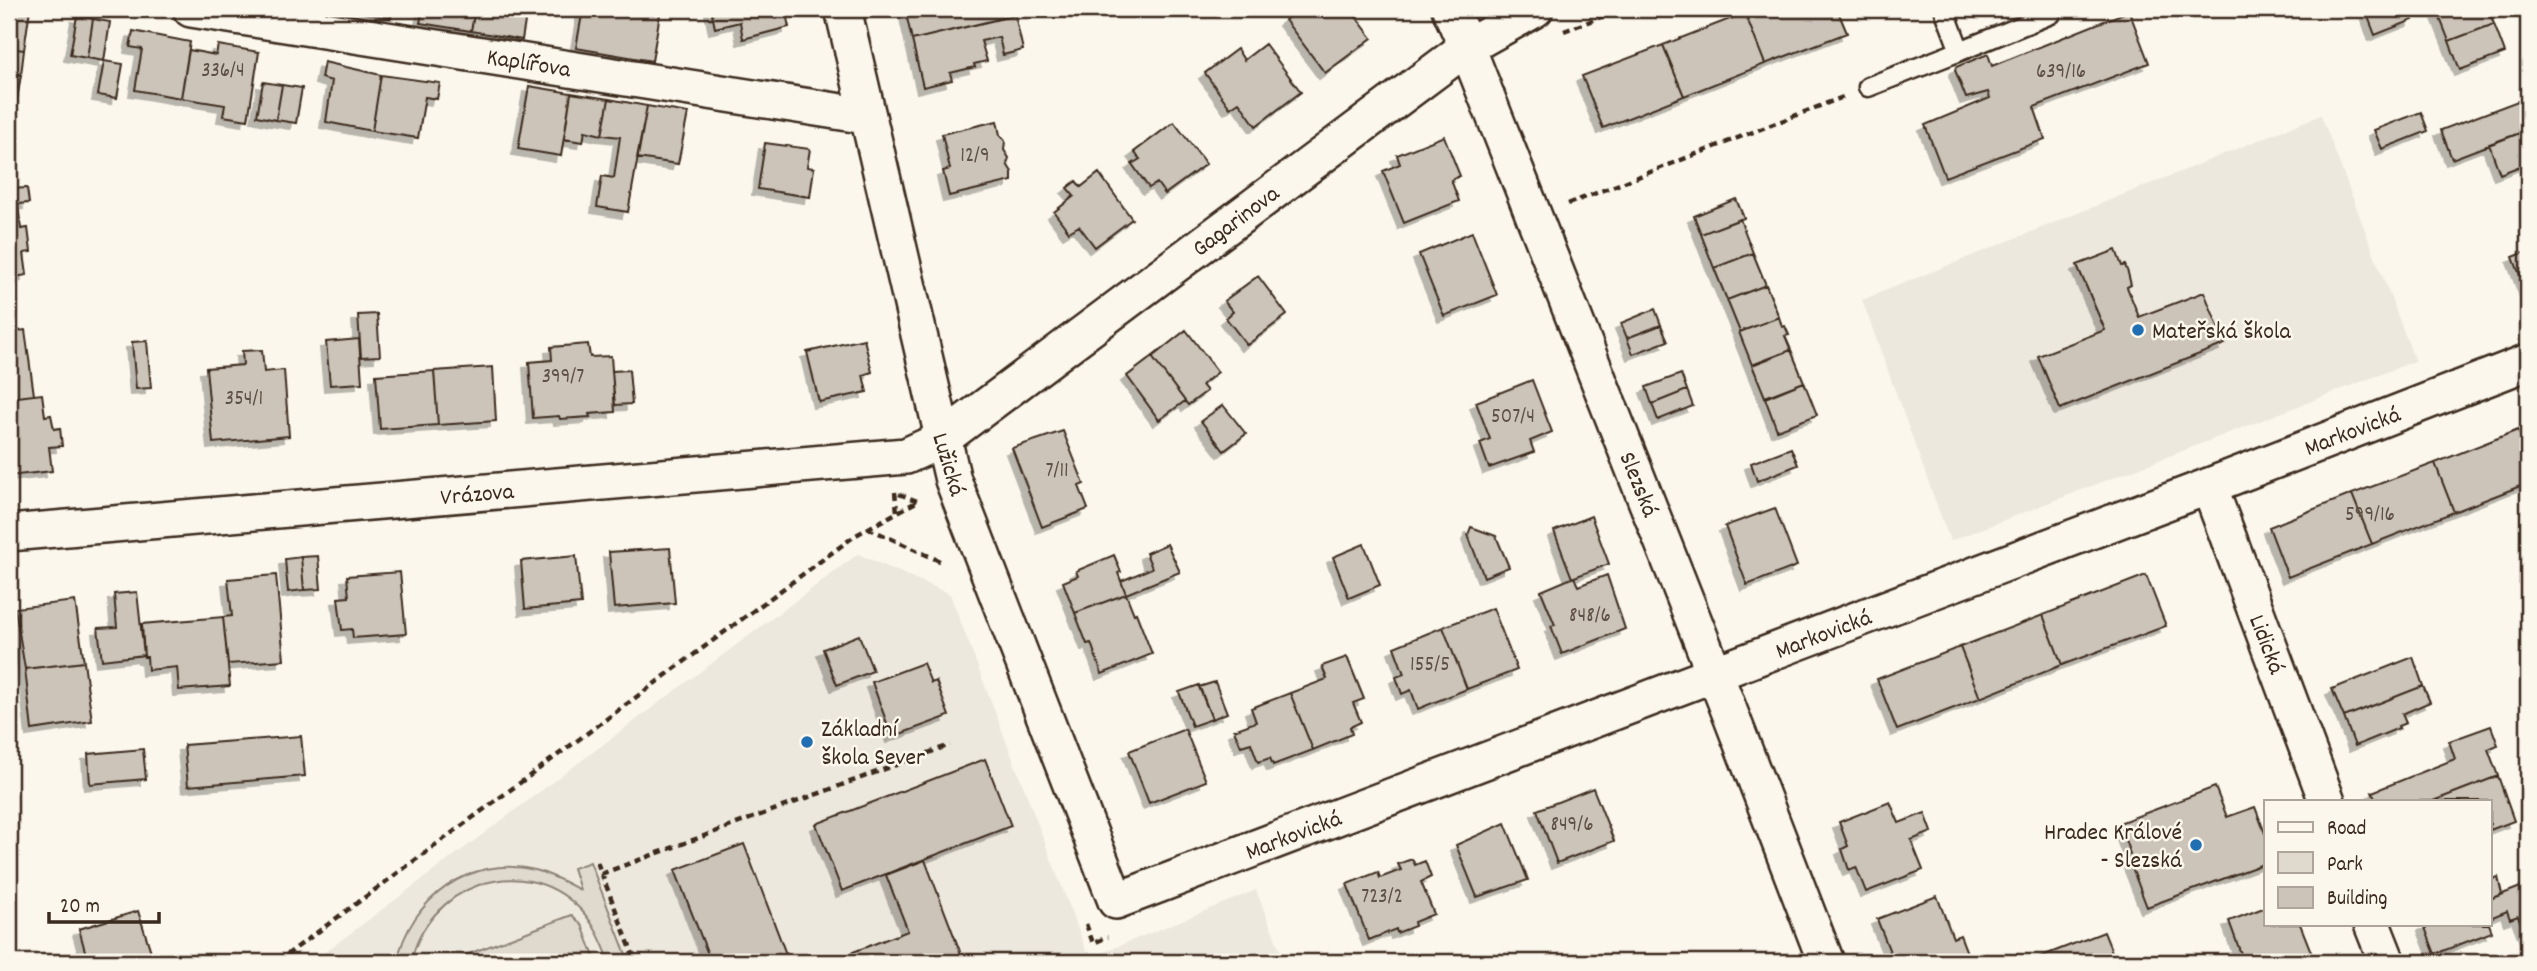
<svg xmlns="http://www.w3.org/2000/svg" width="2537" height="971" font-family="Dekko,sans-serif">
	<defs>
		<filter id="shadow"><feDropShadow dx="-6" dy="6" stdDeviation="0" flood-color="#0004"/></filter>
	</defs>
	<rect width="100%" height="100%" fill="#fbf7ec"/>
	<filter id="ink" filterUnits="userSpaceOnUse"><feTurbulence type="fractalNoise" baseFrequency=".0143" numOctaves="2"/><feDisplacementMap in="SourceGraphic" scale="14" xChannelSelector="R" yChannelSelector="G"/><feConvolveMatrix kernelMatrix="1 2 1 2 8 2 1 2 1" color-interpolation-filters="sRGB"/></filter>
	<g filter="url(#ink)">
		<path fill="#ede8dd" d="M2321 115 2415 361 1950 541 1862 300Z
			M858 554 950 594 1089 958 1256 890 1285 962H312Z"/>
		<path fill="#dfd9ce" stroke="#8d8276" stroke-width="2" d="M590 862 629 962H610C602 942 594 922 578 907 520 850 427 887 411 962H397C410 899 470 854 535 870 551 874 565 882 580 890L573 868Z
			M572 915 582 925 596 962H447Z"/>
		<path fill="#ccc4b9" stroke="#3b2a1e" stroke-width="2" filter="url(#shadow)" d="M9 9H30L24 50 9 48Z
			M340 9H392L391 18Z
			M423 9H475L471 31 420 23Z
			M475 9H527L522 40 471 31Z
			M583 9H626L660 14 652 61 576 48Z
			M711 9H785L789 27 743 39 740 22 715 28Z
			M905 9H1011L1012 16 912 40Z
			M1299 9H1350L1372 38 1325 73 1285 20Z
			M1755 9H1837L1847 33 1765 64 1745 13Z
			M2380 9H2409L2413 20 2375 35 2367 14Z
			M2449 9H2488L2494 24 2449 41 2438 13Z
			M2129 11 2149 63 2034 107 2045 139 1945 177 1925 125 1990 98 1988 92 1966 98 1955 70 1956 67 1988 54 1992 66Z
			M1745 13 1765 64 1684 96 1663 45Z
			M1015 15 1023 50 1003 55 999 37 981 41 987 61 974 64 975 67 950 73 952 80 923 87 912 40Z
			M77 16 93 19 87 58 70 55Z
			M93 19 110 22 104 61 87 58Z
			M2494 24 2505 53 2460 70 2449 41Z
			M133 31 190 42 181 98 135 90 142 49 130 47Z
			M1265 44 1301 92 1256 126 1239 102 1230 108 1205 73 1237 49 1244 60Z
			M218 45 259 52 248 120 223 116 225 105 181 98 189 50 216 55Z
			M1663 45 1684 96 1603 128 1582 76Z
			M9 48 24 50 21 75 9 73Z
			M104 61 123 64 117 98 98 95Z
			M324 62 381 75 372 131 326 122 332 81 321 78Z
			M9 73 21 75 17 100 9 99Z
			M381 75 440 83 437 99 425 97 418 138 372 131Z
			M263 82 282 85 276 120 257 116Z
			M282 85 302 88 296 123 276 120Z
			M529 86 571 93 561 156 518 149Z
			M571 93 609 99 602 135 585 131 583 142 564 139Z
			M9 99 17 100 13 126 9 125Z
			M609 99 647 106 628 212 597 207 602 176 614 178 620 137 602 135Z
			M2523 99 2528 113V130L2452 159 2441 130Z
			M647 106 688 113 678 164 637 158Z
			M2421 112 2428 131 2382 149 2374 130Z
			M997 121 1000 135 1005 141 1004 150 1009 158 1007 164 1012 172V181L949 196 943 171 950 169 942 134Z
			M1174 122 1206 164 1165 194 1157 183 1149 188 1132 164 1140 159 1134 152Z
			M2528 130V163L2500 174 2489 144Z
			M1444 136 1460 176 1451 180 1459 201 1404 223 1383 171 1400 164 1397 155Z
			M765 143 810 149 807 167 814 168 810 197 758 189Z
			M9 160H11L14 188 9 189Z
			M1099 173 1132 219 1095 247 1079 226 1069 232 1054 212 1074 196 1067 188 1076 181 1081 187Z
			M27 188 29 203 18 204 21 229 28 228 31 252 24 253 27 275 9 278V189Z
			M1736 199 1744 218 1701 234 1694 216Z
			M1740 219 1753 253 1714 268 1701 234Z
			M1472 232 1497 295 1444 316 1419 254Z
			M2116 250 2122 266 2125 265 2128 273 2131 285 2127 287 2139 317 2204 292 2225 344 2060 409 2038 356 2105 330 2077 265Z
			M2528 251V296L2513 257Z
			M1753 253 1766 285 1727 300 1714 268Z
			M1258 276 1287 315 1247 345 1226 318 1233 312 1224 301Z
			M1766 285 1779 317 1740 332 1727 300Z
			M1655 309 1661 325 1627 338 1621 323Z
			M377 314 380 356 361 357 358 315Z
			M1779 317 1782 327 1785 326 1789 335 1785 336 1791 350 1752 365 1739 332Z
			M1661 325 1668 341 1633 354 1627 338Z
			M25 330 34 395 9 398V332Z
			M1186 330 1218 372 1202 385 1207 391 1188 405 1152 357Z
			M359 339 362 383 330 385 326 342Z
			M864 339 872 372 863 375 867 392 819 402 807 352Z
			M147 341 151 388 136 389 132 342Z
			M588 344 590 357 611 356 615 412 589 414 590 417 560 419 559 416 533 418 529 362 552 360 551 347Z
			M262 350 264 372 284 370 289 436 213 443 206 368 243 365 242 351Z
			M1791 350 1804 382 1765 397 1752 365Z
			M1152 357 1185 401 1159 420 1127 376Z
			M493 367 496 421 438 425 434 371Z
			M629 370 632 404 615 405 612 371Z
			M434 371 438 425 380 429 376 375Z
			M1681 374 1687 390 1652 404 1646 387Z
			M1532 380 1552 432 1530 441 1534 452 1489 468 1480 443 1490 439 1476 402Z
			M1804 382 1817 415 1777 430 1765 398Z
			M1687 390 1693 406 1658 420 1652 404Z
			M42 394 45 416 51 415 54 429 60 428 62 446 49 447 52 471 9 476V398Z
			M1223 405 1246 434 1224 451 1201 421Z
			M2518 430 2528 456V483L2454 512 2435 463Z
			M1063 431 1084 484 1079 486 1088 509 1042 527 1012 448Z
			M1791 448 1798 465 1757 481 1751 463Z
			M2435 463 2454 512 2372 544 2352 494Z
			M2352 494 2372 544 2288 577 2269 527Z
			M1775 508 1797 566 1747 585 1725 526Z
			M1591 516 1609 564 1572 578 1554 531Z
			M1471 527 1496 536 1509 567 1484 577 1468 535Z
			M1167 544 1180 572 1126 594 1121 581 1152 568 1146 553Z
			M1364 544 1380 585 1349 598 1333 557Z
			M670 548 675 603 614 608 609 552Z
			M1114 555 1121 572 1118 573 1126 594 1075 613 1063 582 1078 576 1076 571Z
			M318 556 321 589 304 590 301 557Z
			M576 556 581 604 525 609 521 561Z
			M301 557 304 590 288 592 285 559Z
			M400 572 406 634 353 638 352 629 342 630 338 598 349 597 347 576Z
			M276 575 284 660 228 664 223 617 232 616 228 579Z
			M1607 575 1625 629 1562 654 1551 626 1555 625 1541 591 1574 577 1578 586Z
			M2146 575 2166 626 2062 665 2043 615Z
			M137 592 144 655 102 660 98 628 117 627 114 594Z
			M1126 594 1134 614 1136 613 1152 654 1102 674 1091 643 1087 644 1075 613Z
			M75 601 84 662 25 669 15 608Z
			M1493 608 1517 670 1467 689 1443 627Z
			M2043 615 2062 665 1980 698 1960 647Z
			M223 617 230 686 179 690 177 667 148 670 147 657H144L142 624Z
			M1443 627 1467 689 1418 709 1411 690 1402 694 1396 677 1404 674 1394 647Z
			M859 635 873 671 837 685 823 649Z
			M1960 647 1980 698 1897 730 1877 679Z
			M1347 657 1364 699 1353 703 1361 722 1350 727 1352 734 1313 750 1290 693 1327 679 1322 666Z
			M2413 657 2423 686 2344 717 2332 689Z
			M84 662 92 721 32 730 25 669Z
			M923 663 931 683 936 681 949 716 892 737 872 682Z
			M1215 682 1227 713 1212 719 1199 687Z
			M1199 685 1212 719 1192 726 1179 692Z
			M2423 686 2430 702 2402 714 2406 723 2398 726 2399 728 2355 746 2344 717Z
			M1290 693 1313 750 1273 765 1270 758 1258 762 1251 743 1241 746 1234 730 1256 722 1251 708Z
			M2491 726 2498 745 2488 749 2498 776 2433 801H2376L2372 792 2455 759 2449 741Z
			M1185 729 1206 781 1149 803 1129 751Z
			M301 736 305 776 188 786 184 745Z
			M143 749 146 779 90 784 88 754Z
			M985 759 1011 826 842 891 816 824Z
			M2498 776 2514 821 2490 830V801H2433Z
			M2215 787 2227 817 2255 807 2266 836V863L2147 907 2127 855 2130 854 2119 823Z
			M1593 788 1614 841 1557 863 1537 810Z
			M1890 802 1899 823 1925 813 1932 832 1911 840 1923 870 1866 892 1856 867 1849 870 1842 849 1848 846 1839 822Z
			M1505 823 1528 880 1477 897 1456 845Z
			M744 844 789 962H711L675 870Z
			M1412 859 1415 865 1425 861 1431 877 1421 882 1434 914 1414 922 1415 926 1397 933 1396 929 1369 940 1347 884 1378 872 1380 878 1401 870 1398 864Z
			M925 860 964 962H827L908 931 886 875Z
			M2498 877 2502 894 2490 899V880Z
			M2528 884V942L2518 916 2510 919 2507 911 2490 918V899Z
			M1937 896 1953 938 1960 935 1967 953 1944 962H1894L1877 919Z
			M2266 907V924H2300L2315 962H2244L2229 921Z
			M138 911 153 958 158 957 159 962H88L79 929Z
			M2427 924H2489L2492 932 2435 954 2424 925Z
			M2104 932 2116 962H2027Z"/>
		<g fill="none" stroke-linecap="round" stroke-linejoin="round">
			<g stroke="#3b2a1e" stroke-width="23">
				<path id="lane" d="M1944 9 1960 51 2051 14 2049 9
					M1868 87 1960 51"/>
			</g>
			<g stroke="#3b2a1e" stroke-width="40">
				<path id="street" d="M191 9 867 116
					M843 9 953 480 1116 901 2209 486 2528 362
					M1450 9 1467 47 1725 700 1826 962
					M2209 486 2327 801
					M9 533 906 456 941 440 1467 47 1535 9
					M2372 924 2387 962"/>
			</g>
			<path stroke="#3b2a1e" stroke-width="4.5" stroke-dasharray="7 5" stroke-linecap="butt" d="M2524 9 2528 19
				M1564 31 1622 9
				M1568 204 1843 97
				M895 492 897 512
				M899 494 920 502
				M868 528 944 563
				M597 862 636 962
				M601 874 950 745
				M1086 924 1093 943 1108 937
				M277 962 856 535 918 501"/>
			<use href="#lane" stroke="#fbf7ec" stroke-width="18"/>
			<use href="#street" stroke="#fbf7ec" stroke-width="35"/>
		</g>
	</g>
	<g fill="#1f6fb2" stroke="#fbf7ec" stroke-width="2.5">
		<circle cx="2138" cy="330" r="7"/>
		<circle cx="807" cy="742" r="7"/>
		<circle cx="2196" cy="845" r="7"/>
	</g>
	<g text-anchor="middle" stroke-width="5" stroke-linejoin="round" paint-order="stroke">
		<g font-size="21" fill="#5f5045">
			<text x="223" y="76">336/4</text>
			<text x="2061" y="77">639/16</text>
			<text x="975" y="161">12/9</text>
			<text x="563" y="382">399/7</text>
			<text x="244" y="404">354/1</text>
			<text x="1513" y="422">507/4</text>
			<text x="1057" y="476">7/11</text>
			<text x="2370" y="520">599/16</text>
			<text x="1590" y="621">848/6</text>
			<text x="1430" y="670">155/5</text>
			<text x="1572" y="830">849/6</text>
			<text x="1382" y="902">723/2</text>
		</g>
		<g font-size="24" fill="#3b2a1e" stroke="#fbf7ec">
			<text transform="translate(529 62) rotate(9)" y="8">Kaplířova</text>
			<text transform="translate(1235 220) rotate(-37)" y="8">Gagarinova</text>
			<text transform="translate(2352 430) rotate(-21)" y="8">Markovická</text>
			<text transform="translate(950 464) rotate(73)" y="8">Lužická</text>
			<text transform="translate(1640 484) rotate(68)" y="8">Slezská</text>
			<text transform="translate(477 493) rotate(-5)" y="8">Vrázova</text>
			<text transform="translate(1823 633) rotate(-21)" y="8">Markovická</text>
			<text transform="translate(2268 644) rotate(69)" y="8">Lidická</text>
			<text transform="translate(1293 834) rotate(-21)" y="8">Markovická</text>
		</g>
		<g font-size="24" fill="#3b2a1e" stroke="#fbf7ec" text-anchor="start">
			<text x="2152" y="338">Mateřská škola</text>
			<text x="821" y="736">Základní<tspan x="821" dy="28">škola Sever</tspan></text>
			<text x="2182" y="839" text-anchor="end">Hradec Králové<tspan x="2182" dy="28">- Slezská</tspan></text>
		</g>
	</g>
	<rect width="2537" height="971" fill="none" stroke="#fbf7ec" stroke-width="35"/>
	<rect x="18" y="18" width="2502" height="936" fill="none" stroke="#3b2a1e" stroke-width="2.5" filter="url(#ink)"/>
	<rect x="2264" y="800" width="228" height="126" fill="#fbf7ec" stroke="#aea59a" stroke-width="2"/>
	<rect x="2278" y="822" width="35" height="10" fill="#fbf7ec" stroke="#aea59a" stroke-width="2"/>
	<text x="2327" y="834" font-size="21" fill="#3b2a1e">Road</text>
	<rect x="2278" y="852" width="35" height="21" fill="#dfd9ce" stroke="#aea59a" stroke-width="2"/>
	<text x="2327" y="870" font-size="21" fill="#3b2a1e">Park</text>
	<rect x="2278" y="887" width="35" height="21" fill="#ccc4b9" stroke="#aea59a" stroke-width="2"/>
	<text x="2327" y="904" font-size="21" fill="#3b2a1e">Building</text>
	<path d="M49 912v10h110v-10" fill="none" stroke="#3b2a1e" stroke-width="3.5"/>
	<text x="60" y="912" font-size="21" fill="#3b2a1e" stroke="#fbf7ec" stroke-width="5" paint-order="stroke">20 m</text>
</svg>
